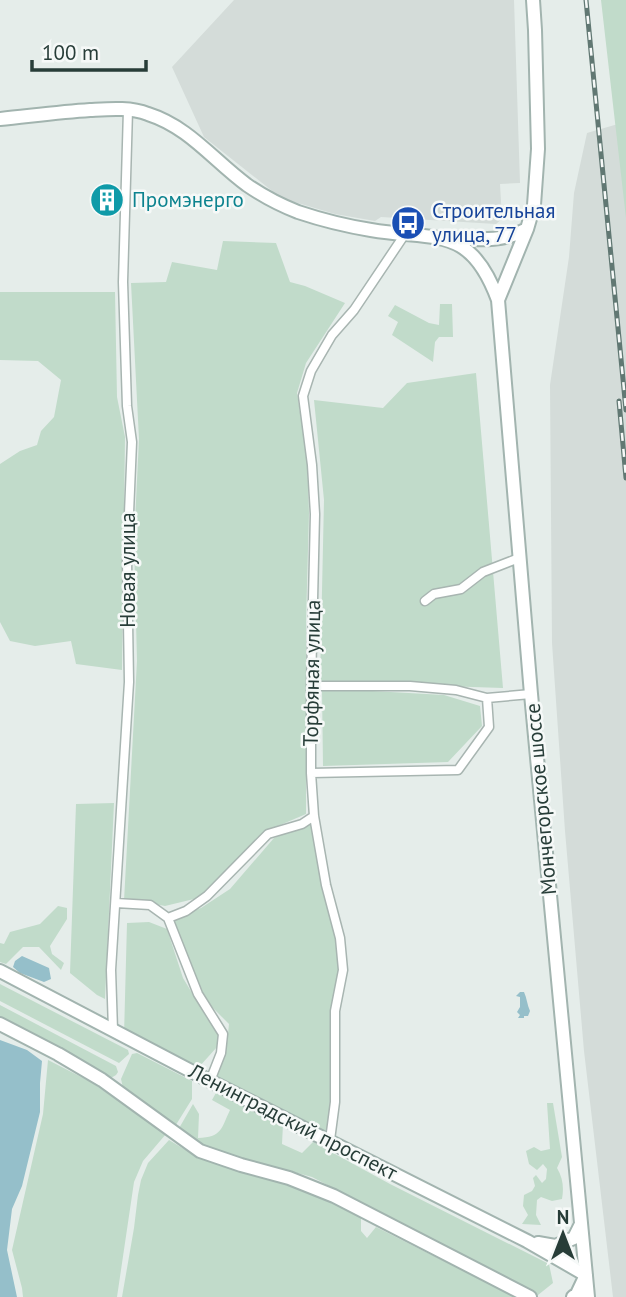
<svg xmlns="http://www.w3.org/2000/svg" width="626" height="1297" font-family="'PT Sans',sans-serif">
	<rect width="100%" height="100%" fill="#e5edea"/>
	<path fill="#d4dcd9" d="M234 0H514L520 183 500 184 502 219 496 224 381 217 375 221 335 214 281 198 204 137 172 67Z
		M618 124 626 197V1297H613L584 1051 565 831 552 643 550 385 569 257 574 193 587 133Z"/>
	<path fill="#c1dbca" d="M601 0H626V218Z
		M223 241 276 243 290 282 305 286 345 303 306 363 297 393 307 458 309 513 306 622V814L264 832 198 898 165 906 129 899 124 901 137 661 134 542 139 439 131 283 166 282 172 262 217 270Z
		M0 292H115L117 397 125 437 122 670 76 664 71 641 35 646 10 641 0 622V464L20 451 37 445 41 431 54 417 61 380 38 361 0 360Z
		M440 304H452L453 337H439L435 342 433 362 392 335 398 322 388 316 395 305 429 323 439 325Z
		M476 373 503 688 320 682 324 500 314 400 383 408 407 383Z
		M322 691H373L444 695 480 706 482 726 448 762 323 766Z
		M114 803 105 999 97 995 70 973 76 804Z
		M313 822 321 881 334 927 339 971 328 1133 216 1076 226 1052 229 1024 212 1007 187 966 173 919 201 908 230 889 274 838Z
		M58 906 67 908V919L50 946 52 954 64 963 61 970 39 947H23L6 964 0 962V943L4 944 10 932 40 924Z
		M149 922 167 929 183 978 207 1018 220 1036 217 1047 199 1067 124 1035 127 923Z
		M0 984 128 1050 129 1054 119 1063 0 1001Z
		M0 1005 116 1066 118 1072 116 1075 111 1078 0 1020Z
		M137 1053 192 1081V1099L174 1128 124 1092 121 1079 132 1054Z
		M48 1060 91 1082 166 1134 143 1161 134 1182 117 1297H23L22 1288 12 1250 43 1114Z
		M217 1091 283 1124 282 1144 302 1153 313 1142 390 1184 549 1264 553 1283 538 1295 312 1177 205 1148 178 1130 193 1104 199 1114 198 1138C222 1137 221 1129 230 1110L212 1100Z
		M547 1103H553L562 1157 557 1168C563 1178 564 1188 562 1199L552 1201 541 1197 537 1200 536 1215 541 1225 522 1224 528 1215 523 1206 524 1195 532 1191 535 1186 533 1178 536 1175 542 1183 546 1179 547 1169 543 1164 537 1170 529 1164 526 1151 534 1147 541 1151 550 1149Z
		M169 1140 194 1155 305 1188 361 1218V1231L367 1238 376 1227 515 1297H122L134 1228 138 1195 141 1180 148 1163Z"/>
	<path fill="#95bfca" d="M22 956 49 968 51 979 44 982 20 973 13 967 15 961Z
		M520 992H524C527 998 527 1005 530 1011L528 1016H524V1018H518L520 1015 517 1012 520 1007V997L516 996Z
		M0 1040 27 1050 42 1061 40 1083V1112L22 1186 12 1209 7 1250 17 1297H0Z"/>
	<g fill="none" stroke-linecap="round" stroke-linejoin="round">
		<g stroke="#a8b5b1" stroke-width="11">
			<path id="street" d="M425 601 434 594 461 589 483 572 519 558
				M311 686H410L456 690 487 698 531 694
				M311 773 458 770 489 727 487 698
				M116 903 150 905 168 918 186 911 207 896 268 834 302 824 314 816
				M168 918 198 994 223 1034 221 1053 210 1081
				M113 1030 111 970 129 682 127 561 132 442 127 406 123 282 128 110
				M330 1140 335 1102V1011L343 970 340 938 326 885 314 816 311 773V686L315 514 312 465 303 396 311 371 332 335 354 310 405 234"/>
		</g>
		<g stroke="#a2b4af" stroke-width="16">
			<path id="secondary" d="M0 119C30 116 60 112 90 110 109 109 130 107 148 114 189 127 213 160 247 185 263 196 280 205 298 212 322 220 346 226 371 230 436 241 470 224 498 300L531 694 588 1297
				M448 238C475 239 502 243 527 229
				M498 300 527 229 534 205 538 149 535 30 533 0
				M0 971 210 1081 527 1241 586 1275 577 1294 573 1297
				M0 1024 58 1054 102 1080 200 1151 241 1165 289 1178 334 1196 530 1297
				M538 1243 555 1246 574 1238 580 1226"/>
		</g>
		<use href="#street" stroke="#fff" stroke-width="8"/>
		<use href="#secondary" stroke="#fff" stroke-width="12"/>
		<g stroke="#617873" stroke-width="5">
			<path id="rail" d="M586 0 626 410
				M619 401 626 478"/>
		</g>
		<use href="#rail" stroke="#f6f9f8" stroke-width="2.5" stroke-dasharray="8" stroke-linecap="butt"/>
	</g>
	<defs>
		<g id="building-disc" transform="scale(1.75)"><circle r="9.5" fill="#0f9aa8" stroke="#f6f9f8"/><path d="M-4-6H4V6H1V3H-1V6H-4ZM-2.5-4.3h1.7v1.8h-1.7ZM.8-4.3h1.7v1.8H.8ZM-2.5-1h1.7V.8h-1.7ZM.8-1h1.7V.8H.8Z" fill="#fff"/></g>
		<g id="bus-disc" transform="scale(1.75)"><circle r="9.5" fill="#1a4fb4" stroke="#f6f9f8"/><path d="M-5-6H5V4H4V6H2V4H-2V6H-4V4H-5ZM-3.5-4V0h7V-4ZM-3.5 1.2v1.5H-2V1.2ZM2 1.2v1.5H3.5V1.2Z" fill="#fff"/></g>
	</defs>
	<g fill-rule="evenodd">
		<use href="#building-disc" x="107" y="200"/>
		<use href="#bus-disc" x="408" y="223"/>
	</g>
	<g text-anchor="middle" stroke-width="5" stroke-linejoin="round" paint-order="stroke">
		<g font-size="21" fill="#0d838f" stroke="#f6f9f8" text-anchor="start">
			<text x="132" y="207">Промэнерго</text>
		</g>
		<g font-size="21" fill="#164399" stroke="#f6f9f8" text-anchor="start">
			<text x="432" y="218">Строительная<tspan x="432" dy="24">улица, 77</tspan></text>
		</g>
		<g font-size="21" fill="#273d38" stroke="#f6f9f8">
			<text transform="translate(128 570) rotate(-90)" y="7">Новая улица</text>
			<text transform="translate(312 673) rotate(-89)" y="7">Торфяная улица</text>
			<text transform="translate(541 799) rotate(-95)" y="7">Мончегорское шоссе</text>
			<text transform="translate(293 1122) rotate(27)" y="7">Ленинградский проспект</text>
		</g>
	</g>
	<g transform="translate(563 1234)" stroke="#f6f9f8" stroke-width="5" paint-order="stroke">
	<path d="M0-5L12 26L0 18L-12 26Z" fill="#273d38"/>
	<text y="-10" font-size="19" font-weight="bold" text-anchor="middle" fill="#273d38">N</text>
	</g>
	<path d="M32 60v10h114v-10" fill="none" stroke="#273d38" stroke-width="3.5"/>
	<text x="42" y="60" font-size="21" fill="#273d38" stroke="#f6f9f8" stroke-width="5" paint-order="stroke">100 m</text>
</svg>
